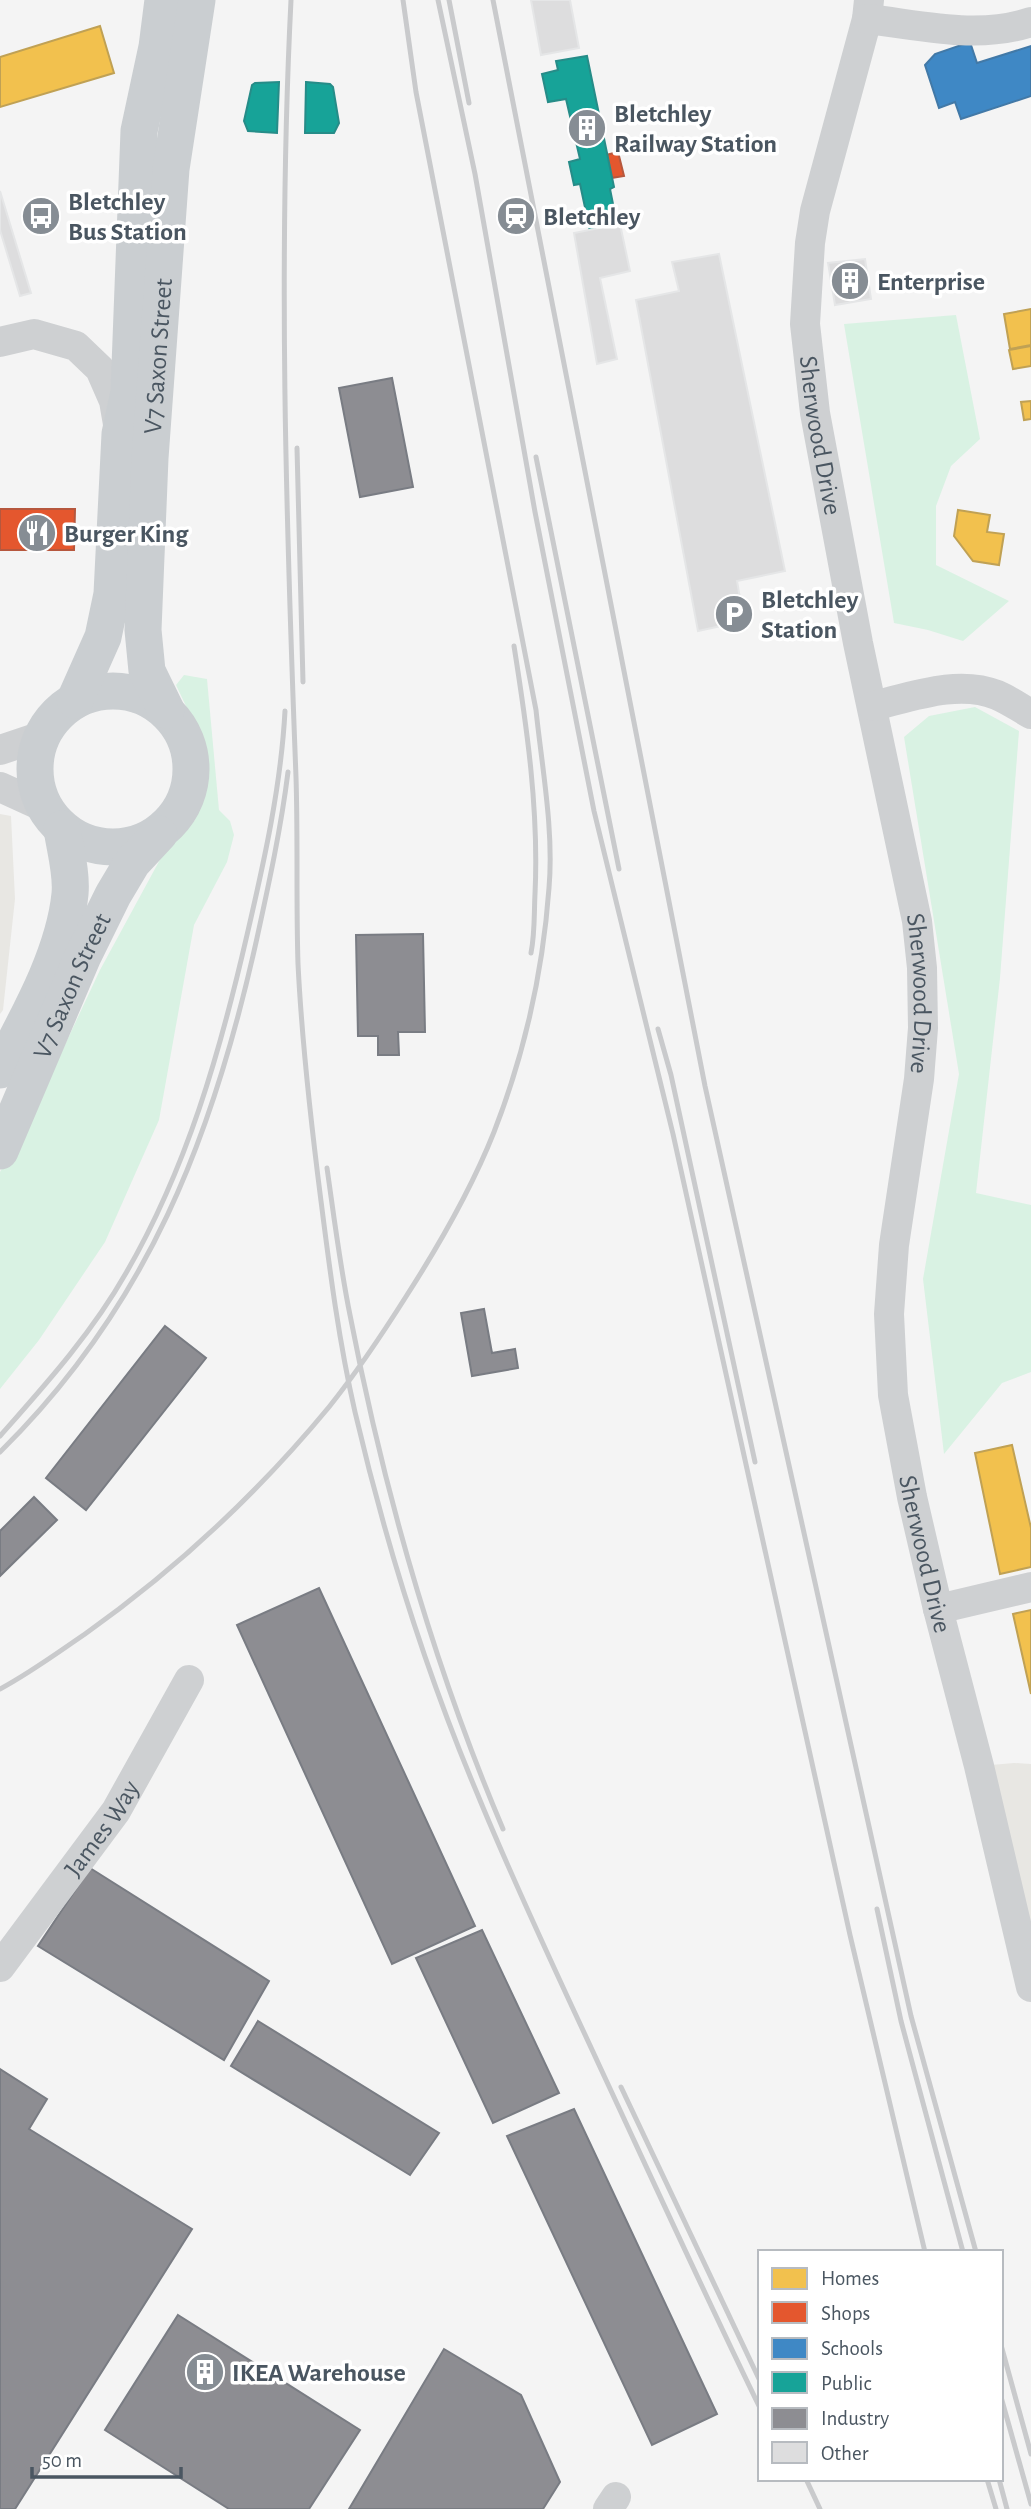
<svg xmlns="http://www.w3.org/2000/svg" width="1031" height="2509" font-family="'Alegreya Sans',sans-serif">
	<rect width="100%" height="100%" fill="#f4f4f4"/>
	<path fill="#e8e7e3" d="M0 814 11 816 15 899 3 1010 0 1014Z
		M1014 1763 1031 1764V1987L979 1766Z"/>
	<path fill="#d9f2e3" d="M956 315 980 439 951 466 936 506V565L1009 601 963 641 928 630 894 623 844 324Z
		M184 675 207 679 219 810 230 821 234 835 227 862 194 925 159 1120 105 1242 39 1340 0 1389V1172L55 1066 100 970 169 843 195 820 203 742 176 685Z
		M975 707 1019 731 1000 978 976 1193 1031 1205V1372L1002 1383 944 1454 923 1279 959 1074 904 737 929 716Z"/>
	<path fill="#f2c14e" stroke="#c0a154" stroke-width="2" d="M100 26 114 73 0 107V57Z
		M1031 309V345L1010 349 1004 314Z
		M1031 346V366L1013 369 1009 350Z
		M1031 401V419L1024 420 1021 402Z
		M958 510 990 515 987 532 1004 534 999 565 973 561 954 536Z
		M1012 1445 1031 1528V1567L1000 1574 975 1453Z
		M1031 1610V1694L1013 1614Z"/>
	<path fill="#e4572e" stroke="#b6573d" stroke-width="2" d="M618 152 624 176 611 178 606 155Z
		M0 509H75L74 550H0Z"/>
	<path fill="#3f88c5" stroke="#4279a7" stroke-width="2" d="M970 42 977 63 1031 46V96L961 119 955 102 939 108 925 65 935 54Z"/>
	<path fill="#17a398" stroke="#268c88" stroke-width="2" d="M587 56 614 187 610 189 617 224 590 231 580 184 574 185 569 162 580 159 566 99 548 102 542 74 558 70 556 61Z
		M279 82 277 133 248 131 244 121 252 85 255 83Z
		M306 82 330 84 333 87 339 123 334 133H305Z"/>
	<path fill="#8d8d92" stroke="#797c83" stroke-width="2" d="M392 378 413 487 360 497 339 388Z
		M423 934 425 1032H398L399 1055H378V1036H358L356 935Z
		M484 1309 492 1353 515 1349 518 1368 472 1376 461 1313Z
		M165 1326 206 1358 86 1510 46 1478Z
		M34 1497 57 1520 0 1576V1531Z
		M319 1588 475 1926 392 1964 237 1625Z
		M90 1868 269 1981 224 2060 38 1946Z
		M482 1930 559 2093 493 2123 416 1958Z
		M258 2021 439 2133 410 2175 231 2066Z
		M0 2069 47 2099 29 2129 192 2229 15 2509H0Z
		M574 2109 717 2414 652 2445 507 2136Z
		M178 2315 360 2430 309 2509H229L105 2430Z
		M444 2349 521 2395 560 2482 543 2509H349Z"/>
	<path fill="#ddddde" stroke="#e5e6e7" stroke-width="2" d="M531 0H570L579 48 541 55Z
		M0 191 31 293 20 296 0 230Z
		M620 224 630 271 600 278 617 359 597 364 574 233Z
		M719 254 785 571 737 581 744 621 698 631 636 300 679 291 672 262Z
		M865 259 871 299 835 305 828 263Z"/>
	<g fill="none" stroke-linecap="round" stroke-linejoin="round">
		<g stroke="#ced0d2" stroke-width="30">
			<path id="s1" d="M869 0 867 19 815 211 810 243 805 324 815 413 858 643 917 921 922 968 923 1028 919 1079 894 1245 889 1314 893 1395 912 1497 938 1609 979 1766 1031 1987"/>
			<path d="M867 19C921 25 978 40 1031 22"/>
			<path d="M0 342 34 334 76 346 100 369 114 401 119 430"/>
			<path d="M873 706C911 697 958 679 997 695 1009 700 1020 708 1031 714"/>
			<path d="M0 750 42 736"/>
			<path d="M0 787 44 807"/>
			<path d="M938 1609 1031 1587"/>
			<path id="s2" d="M0 1967 116 1811 189 1680"/>
			<path d="M608 2509 616 2497"/>
		</g>
		<g stroke="#caced1" stroke-width="37">
			<circle cx="113" cy="769" r="78"/>
			<path d="M75 700 103 637 112 594 120 434 129 392 139 131 157 47 163 0"/>
			<path id="s3" d="M166 710 147 671 143 630 150 458 171 169 197 0"/>
			<path d="M0 1070C28 1017 64 954 70 894 72 873 65 849 62 829"/>
			<path id="s4" d="M0 1151 83 956 113 895 132 863 159 834"/>
		</g>
		<path stroke="#c9cacc" stroke-width="5" d="M291 0C278 259 286 518 296 777 298 839 296 902 298 964 302 1044 311 1123 321 1201 330 1272 339 1342 355 1412 385 1540 426 1672 477 1793 515 1886 558 1976 600 2067 653 2181 705 2295 760 2408
			M438 0 475 174 535 512 594 811 673 1134 850 1935 925 2252
			M449 0 469 103
			M493 0 705 1086 911 2016 976 2252
			M297 448 303 682
			M536 457 619 869
			M514 646C527 728 539 811 535 894 534 913 535 933 531 953
			M658 1029 671 1075 755 1462
			M327 1168C334 1217 340 1266 350 1315 384 1491 433 1664 503 1829
			M0 1436C46 1384 92 1333 126 1273 187 1168 220 1052 247 935 264 862 281 786 285 711
			M0 1452C148 1306 213 1137 257 938 269 883 281 828 288 772
			M0 1689C30 1673 57 1653 85 1634 175 1570 258 1493 329 1407 357 1372 383 1333 407 1295 441 1242 471 1190 494 1132 524 1055 543 970 549 888 554 830 542 768 536 710L416 92 403 0
			M877 1909 901 2021 963 2252
			M621 2087 760 2381
			M1001 2345 1031 2454
			M1001 2397 1031 2504
			M806 2479 820 2509
			M987 2479 996 2509
			M999 2479 1007 2509"/>
	</g>
	<defs>
		<g id="building-disc" transform="scale(2.0125)"><circle r="9.5" fill="#868d94" stroke="#fff"/><path d="M-4-6H4V6H1V3H-1V6H-4ZM-2.5-4.3h1.7v1.8h-1.7ZM.8-4.3h1.7v1.8H.8ZM-2.5-1h1.7V.8h-1.7ZM.8-1h1.7V.8H.8Z" fill="#fff"/></g>
		<g id="bus-disc" transform="scale(2.0125)"><circle r="9.5" fill="#868d94" stroke="#fff"/><path d="M-5-6H5V4H4V6H2V4H-2V6H-4V4H-5ZM-3.5-4V0h7V-4ZM-3.5 1.2v1.5H-2V1.2ZM2 1.2v1.5H3.5V1.2Z" fill="#fff"/></g>
		<g id="station-disc" transform="scale(2.0125)"><circle r="9.5" fill="#868d94" stroke="#fff"/><path d="M-3-6H3Q5-6 5-4V2Q5 4 3 4L4.5 6H3L1.5 4h-3L-3 6H-4.5L-3 4Q-5 4-5 2V-4Q-5-6-3-6ZM-3.5-4v3h7v-3ZM-3.5 1v1.5H-2V1ZM2 1v1.5H3.5V1Z" fill="#fff"/></g>
		<g id="restaurant-disc" transform="scale(2.0125)"><circle r="9.5" fill="#868d94" stroke="#fff"/><path d="M-5-6h1v4h1v-4h1v4h1v-4h1v5L-1.5 .5V6h-2V.5L-5-1ZM5-6V6H3V1.5H1.5Q1.5-4 5-6Z" fill="#fff"/></g>
		<g id="parking-disc" transform="scale(2.0125)"><circle r="9.5" fill="#868d94" stroke="#fff"/><path d="M-3.5-5.5H1a3.5 3.5 0 0 1 0 7H-1V5.5H-3.5ZM-1-3.4V-.6H.8a1.4 1.4 0 0 0 0-2.8Z" fill="#fff"/></g>
	</defs>
	<g fill-rule="evenodd">
		<use href="#building-disc" x="587" y="128"/>
		<use href="#bus-disc" x="41" y="216"/>
		<use href="#station-disc" x="516" y="216"/>
		<use href="#building-disc" x="850" y="281"/>
		<use href="#restaurant-disc" x="37" y="533"/>
		<use href="#parking-disc" x="734" y="614"/>
		<use href="#building-disc" x="205" y="2372"/>
	</g>
	<g text-anchor="middle" stroke-width="7" stroke-linejoin="round" paint-order="stroke">
		<g font-size="26" font-weight="bold" fill="#4a5661" stroke="#fff" text-anchor="start">
			<text x="614" y="122">Bletchley<tspan x="614" dy="30">Railway Station</tspan></text>
			<text x="68" y="210">Bletchley<tspan x="68" dy="30">Bus Station</tspan></text>
			<text x="543" y="225">Bletchley</text>
			<text x="877" y="290">Enterprise</text>
			<text x="64" y="542">Burger King</text>
			<text x="761" y="608">Bletchley<tspan x="761" dy="30">Station</tspan></text>
			<text x="232" y="2381">IKEA Warehouse</text>
		</g>
		<g font-size="26" fill="#4a5661" stroke="#fff">
			<text dy="9" stroke="none"><textPath href="#s3" startOffset="359">V7 Saxon Street</textPath></text>
			<text dy="9" stroke="none"><textPath href="#s1" startOffset="444">Sherwood Drive</textPath></text>
			<text dy="9" stroke="none"><textPath href="#s4" startOffset="180">V7 Saxon Street</textPath></text>
			<text dy="9" stroke="none"><textPath href="#s1" startOffset="1012">Sherwood Drive</textPath></text>
			<text dy="9" stroke="none"><textPath href="#s1" startOffset="1578">Sherwood Drive</textPath></text>
			<text dy="9" stroke="none"><textPath href="#s2" startOffset="172">James Way</textPath></text>
		</g>
	</g>
	<rect x="758" y="2250" width="245" height="231" fill="#ffffff" stroke="#b7bbc0" stroke-width="2"/>
	<rect x="772" y="2268" width="35" height="21" fill="#f2c14e" stroke="#b7bbc0" stroke-width="2"/>
	<text x="821" y="2285" font-size="21" fill="#4a5661">Homes</text>
	<rect x="772" y="2302" width="35" height="21" fill="#e4572e" stroke="#b7bbc0" stroke-width="2"/>
	<text x="821" y="2320" font-size="21" fill="#4a5661">Shops</text>
	<rect x="772" y="2338" width="35" height="21" fill="#3f88c5" stroke="#b7bbc0" stroke-width="2"/>
	<text x="821" y="2355" font-size="21" fill="#4a5661">Schools</text>
	<rect x="772" y="2372" width="35" height="21" fill="#17a398" stroke="#b7bbc0" stroke-width="2"/>
	<text x="821" y="2390" font-size="21" fill="#4a5661">Public</text>
	<rect x="772" y="2408" width="35" height="21" fill="#8d8d92" stroke="#b7bbc0" stroke-width="2"/>
	<text x="821" y="2425" font-size="21" fill="#4a5661">Industry</text>
	<rect x="772" y="2442" width="35" height="21" fill="#ddddde" stroke="#b7bbc0" stroke-width="2"/>
	<text x="821" y="2460" font-size="21" fill="#4a5661">Other</text>
	<path d="M32 2467v10h149v-10" fill="none" stroke="#4a5661" stroke-width="3.5"/>
	<text x="42" y="2467" font-size="21" fill="#4a5661" stroke="#ffffff" stroke-width="5" paint-order="stroke">50 m</text>
</svg>
